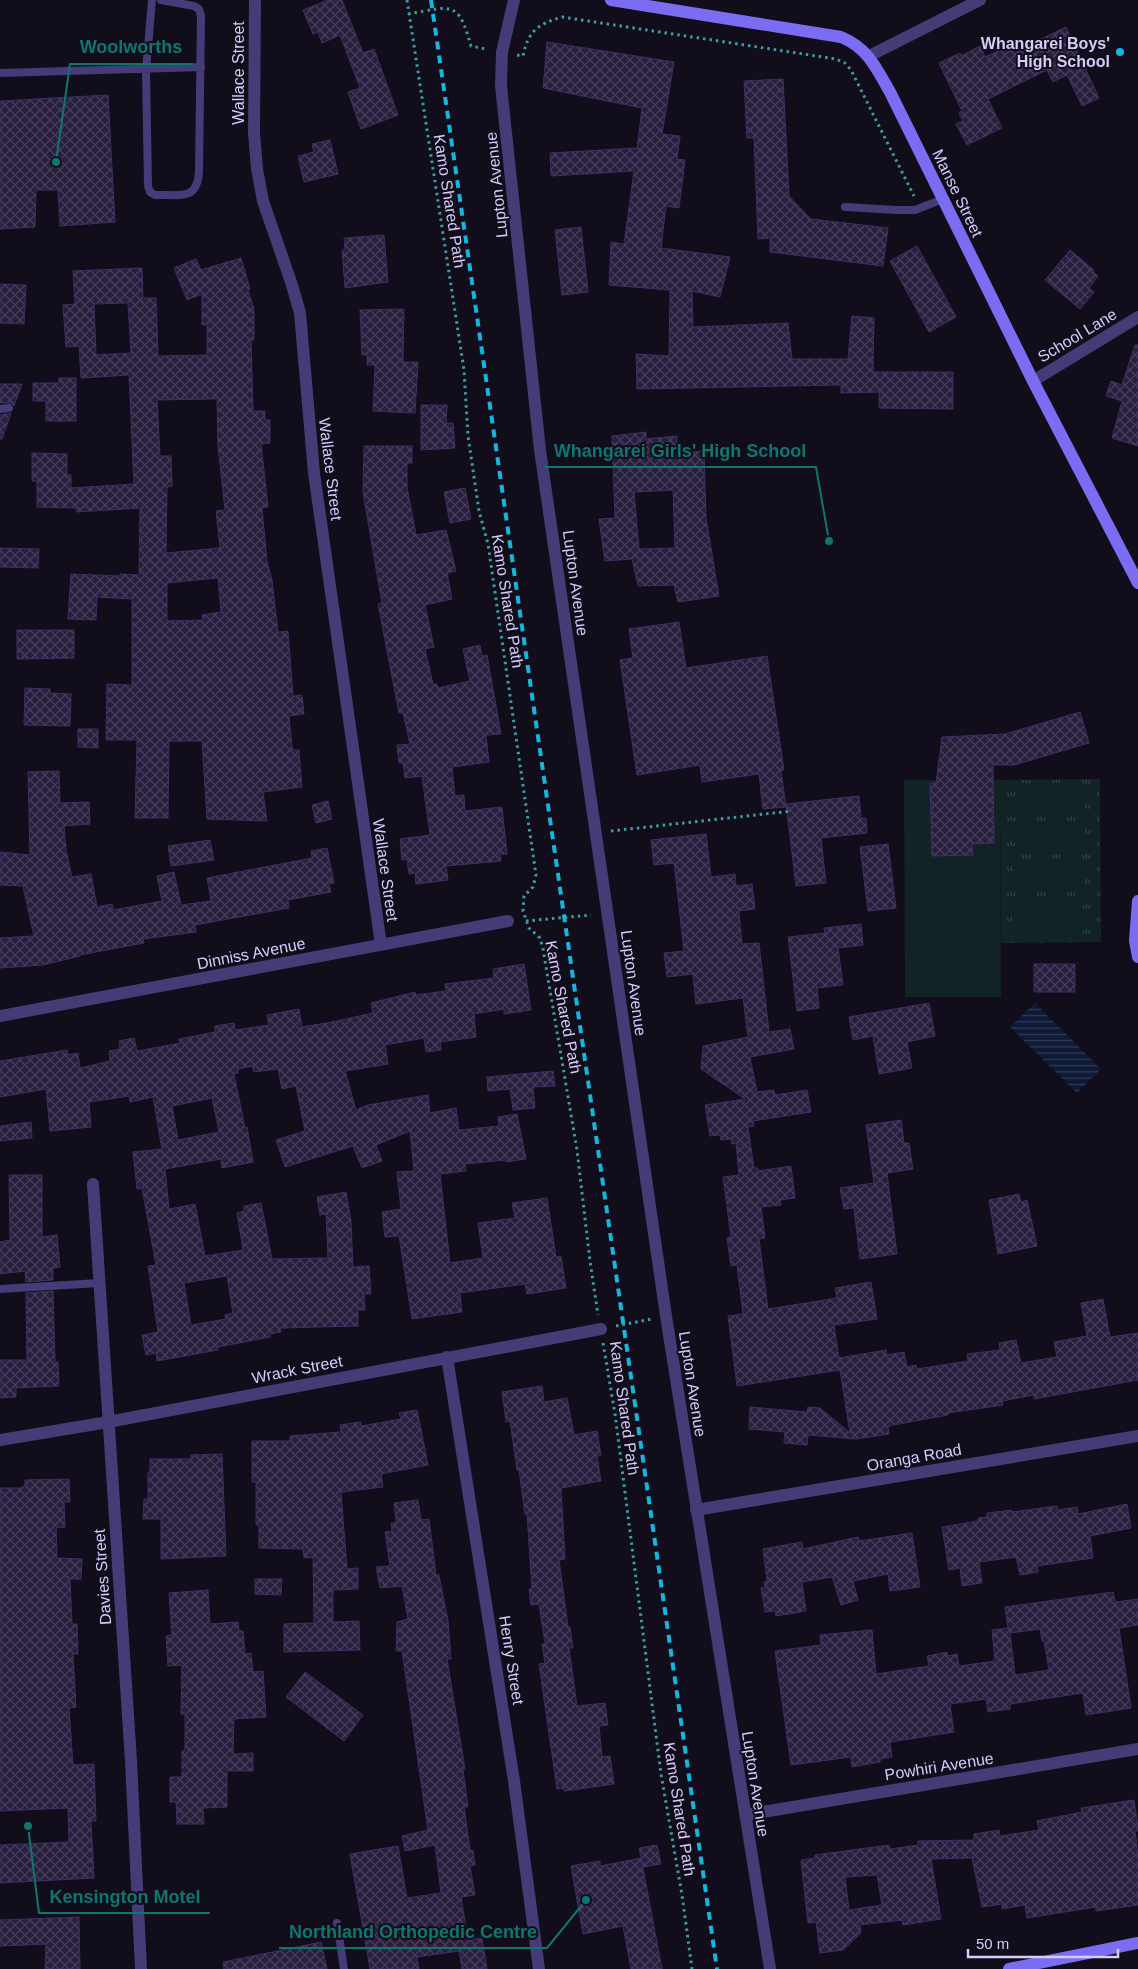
<svg xmlns="http://www.w3.org/2000/svg" width="1138" height="1969" font-family="Arial,sans-serif">
	<defs>
		<pattern id="grass-tufts" width="24" height="20" patternUnits="userSpaceOnUse" patternTransform="scale(1.25)"><rect width="24" height="20" fill="#112324"/><path d="M3 7l-1-3M5 7V3M7 7l1-3M15 17l-1-3M17 17v-4M19 17l1-3" fill="none" stroke="#334245"/></pattern>
		<pattern id="water-rules" width="6" height="5" patternUnits="userSpaceOnUse" patternTransform="scale(1.25)"><rect width="6" height="5" fill="#0f1a38"/><path d="M0 2.5h6" fill="none" stroke="#313a56"/></pattern>
		<pattern id="building-cross-hatch" width="8" height="8" patternUnits="userSpaceOnUse" patternTransform="scale(1.25)"><rect width="8" height="8" fill="#281f3e"/><path d="M0 0l8 8M0 8l8-8" fill="none" stroke="#463e5b"/></pattern>
	</defs>
	<rect width="100%" height="100%" fill="#110d1b"/>
	<path fill="url(#grass-tufts)" d="M1100 779 1101 942 1001 943 1000 780Z"/>
	<path fill="#112324" d="M904 780H1000L1001 997H905Z
		M1016 783H1085V814H1016Z
		M1015 821H1085V852L1016 853Z
		M1014 860H1083L1084 891 1014 892Z
		M1013 902H1083V933L1014 934Z"/>
	<path fill="url(#water-rules)" d="M1035 1003 1101 1069 1077 1093 1010 1027Z"/>
	<path fill="url(#building-cross-hatch)" stroke="#3e2f64" fill-rule="evenodd" d="M328 0H342L363 53 374 49 398 115 361 129 348 92 360 88 340 35 322 43 318 32 313 34 303 10Z
		M1066 27 1099 98 1082 106 1067 75 1053 82 1047 70 988 99 1002 128 967 145 956 124 963 121 959 113 962 111 939 63 960 53 961 56 980 46 985 57 1024 39 1026 46Z
		M547 42 674 62 662 134 680 136 677 159 685 160 679 208 666 206 661 248 730 257 720 297 692 291 693 327 788 323 792 359H848L852 316 874 318 873 372H953V409L879 408V392L841 393V385L637 389 636 354 669 356 670 290 609 285 611 242 624 244 634 171 551 176 550 153 637 148 642 108 543 88Z
		M783 79 789 196 811 219 888 228 883 266 770 252V238L758 239 754 138H747L744 81Z
		M108 95 115 222 60 226 58 190H36L35 227 0 229V101Z
		M330 140 338 174 304 182 298 156 314 152 312 144Z
		M581 227 588 292 562 295 555 230Z
		M384 235 388 282 345 288 342 250H345L344 238Z
		M917 246 956 317 929 332 890 261Z
		M1070 250 1094 270 1093 272 1098 276 1089 288 1094 292 1080 309 1045 280Z
		M241 258 250 289 248 290 254 309V340H251L253 411H265V420H270V443L261 444 268 507 262 508 267 561 272 580 278 632 288 631 293 696 302 695 304 714 289 716 292 747 293 750H299L302 787 263 792 267 821 207 819 202 741H169L168 818H135L137 740H106L107 684 132 685V599L97 597 96 620 68 619 71 574 120 576V574L139 575 140 508 77 512 76 508 37 507V481H32V453L67 454V475H71V488L134 484 129 375 81 378 79 346 66 347 63 305 75 304 73 271 142 268 143 298H156L158 356 207 355V325H202V294L187 300 174 268 196 259 201 270ZM128 303 131 353 96 355 94 304ZM212 399H217L218 446 225 510 216 511 220 548 166 553 167 487 172 486 171 456H160L157 400ZM218 578 221 612 202 615 203 620 167 621V583Z
		M0 284 26 285 24 324 0 323Z
		M404 309 403 362H418L415 413 373 411 375 365H367V355H362L360 310Z
		M1135 345H1138V446L1112 438 1122 401 1106 396 1111 381 1122 385Z
		M59 378H76V421H46V401H33V383H59Z
		M0 384H22L14 406 11 403H0Z
		M421 405H447L446 423H453L455 448 421 450Z
		M11 413 2 439H0V415Z
		M646 432V439L677 436V453L704 451 706 518 719 596 678 602 674 585 638 586 632 559 605 561 599 519 615 518 612 436ZM673 490 675 548 639 549 634 492Z
		M364 446H412V463H407V487L416 535 446 530 456 571 447 573 452 599 425 605 434 647 425 649 433 684H437L438 688 470 681 463 649 480 645 482 656 487 655 501 734 486 735 489 762 452 767 455 796 464 795 465 811 502 807 507 854H500L501 861 446 866 448 880 416 884 415 873 409 874 407 859 402 860 400 839 430 835 422 776 405 778 403 763H399L397 745 410 744 403 713H399L378 604 382 603 380 592 363 492Z
		M465 488 471 519 450 523 444 492Z
		M0 548 39 549 38 568 0 567Z
		M679 622 686 668 767 656 784 770H781L786 807 763 809 759 774 702 782 700 765 637 775 620 660 633 658 629 629Z
		M17 630H74V658L17 659Z
		M25 688 50 689V693L71 694 70 726 24 725Z
		M1080 712 1089 743 1014 765H993L994 843 972 844 973 855 932 856 930 783H936L942 737 1005 734Z
		M78 729H98V748L78 747Z
		M59 771 60 803 89 802 90 824 64 826 66 850 72 877 91 874 97 907 112 904 113 910 162 901 157 876 174 872 181 905 211 901 207 878 312 858 311 851 327 848 334 883 329 884 331 892 288 900 289 908 195 925 196 932 143 939 144 943 80 955V956L43 965 0 968V938L34 936 23 886 0 885V852L30 855 28 772Z
		M859 796 861 818H866L867 833 821 838 826 883 796 886 786 804Z
		M328 801 332 819 316 823 312 805Z
		M706 834 711 877 735 874 736 886 752 884 755 909 739 911 742 944 759 943 769 1032 790 1029 794 1049 750 1057 757 1092 774 1090 775 1095 807 1090 811 1112 753 1121 754 1126 748 1127 754 1168H758V1171L791 1166 795 1198 780 1200 781 1205 761 1207 765 1238 759 1239 768 1309 837 1298 835 1288 871 1282 877 1319 834 1325 839 1358 886 1350 887 1355 904 1352 907 1367 916 1365 917 1369 968 1361 967 1354 1000 1350 999 1343 1016 1340 1021 1363 1057 1357 1054 1342 1087 1336 1081 1303 1103 1299 1110 1337 1138 1333V1380L1034 1399V1395L1002 1401 1003 1405 948 1413V1415L888 1426 889 1434 856 1439 808 1435 807 1445 784 1443 785 1432 749 1429 750 1407 807 1412 808 1407 820 1408 850 1433 840 1370 737 1386 728 1316 743 1314 737 1265 731 1266 727 1238 731 1237 723 1177 739 1175 736 1143 732 1144 731 1139 721 1140 720 1135 710 1136 705 1105 745 1099 701 1069 703 1046 748 1037 743 998 696 1004 693 974 667 977 664 953 684 951 674 863 654 865 651 840Z
		M210 840 214 860 171 866 168 846Z
		M888 844 896 908 868 911 860 847Z
		M861 924 863 945 838 948 843 985 817 988 819 1008 797 1011 788 937 825 933 824 928Z
		M524 964 531 1010 504 1014V1009L474 1014 476 1037 440 1042 441 1050 426 1052 424 1038 385 1045 388 1064 345 1071 356 1110 368 1105 428 1095 430 1113 456 1108 459 1130 499 1126 498 1117 517 1114 526 1159 506 1162V1160L465 1164 466 1171 440 1174 450 1263 483 1258 478 1223 515 1218 512 1203 547 1198 556 1257 561 1256 566 1288 527 1294 525 1284 460 1293 462 1312 412 1319 399 1236 385 1237 382 1212 401 1209 397 1172 414 1171 410 1131 376 1145 382 1161 362 1168 353 1146 285 1167 276 1140 305 1131 296 1086 282 1089 278 1069 254 1072 252 1066 238 1069V1073L234 1074 245 1128 247 1127 253 1162 222 1168 221 1159 165 1169 169 1209 195 1204 205 1256 243 1250 237 1213 244 1211V1206L261 1203 272 1259 328 1258 326 1214 320 1215 317 1197 346 1192 351 1221 353 1267 369 1266 371 1294H364L365 1310H358V1326L280 1328 281 1332 270 1334V1337L218 1347V1350L157 1361 156 1353 146 1355 142 1335 158 1332 148 1266 156 1265 142 1188 137 1189 133 1152 162 1149 153 1097 130 1102 129 1096 89 1102 91 1127 50 1131 46 1089 0 1097V1061L67 1050 68 1055 78 1053 80 1068 110 1061 109 1051 120 1049 119 1041 134 1038 137 1051 180 1043 179 1039 215 1032V1026L234 1023 235 1030 269 1025 267 1015 299 1009 302 1027 332 1022 373 1013 371 1003 415 992 416 995 446 991 445 984 494 978 493 969ZM212 1098 219 1132 178 1140 172 1106ZM227 1276 233 1313 225 1315 226 1319 191 1325 184 1283Z
		M1034 964H1075V992H1034Z
		M929 1003 935 1036 907 1042 912 1068 879 1074 873 1036 853 1040 849 1017Z
		M553 1071 555 1086 533 1087 535 1108 513 1110 510 1089 488 1091 487 1077Z
		M901 1120 904 1143H909L913 1169 887 1173 897 1254 860 1259 854 1208 844 1209 840 1188 874 1183 866 1125Z
		M31 1122 32 1138 0 1141V1126Z
		M9 1175H42V1237L57 1235 60 1267 53 1268V1280L26 1282 25 1271 0 1274V1242L10 1240Z
		M1019 1194 1021 1202 1027 1200 1037 1246 998 1254 989 1200Z
		M53 1291 55 1362H58L59 1386 16 1388V1397L0 1398V1360H27L26 1293Z
		M542 1386 544 1402 567 1398 574 1435 597 1431 601 1455 597 1456 601 1481 561 1488 565 1559 559 1560 568 1627H570L573 1648H569L577 1706 605 1703 608 1725 599 1726 602 1757 610 1756 614 1784 564 1791 563 1788 557 1789 539 1664 545 1663 542 1644H545L539 1604 531 1605 529 1589H532L527 1514H525L519 1470H517L510 1421 506 1422 502 1392Z
		M417 1410 428 1465 381 1474 383 1487 341 1492 347 1569 358 1568V1589L333 1590V1622L359 1621 360 1650 284 1652V1624L314 1623 313 1557 304 1558 303 1549 259 1548V1525H256V1482H252V1441H290V1436L341 1432 340 1425 361 1422V1426L401 1419 399 1413Z
		M222 1454 226 1556 161 1559V1519H143L144 1499H148V1472H150V1459H191V1455Z
		M69 1479 70 1502H64L65 1527 56 1528 57 1558 82 1559 81 1579H70L72 1624H77L78 1654H73L76 1707 69 1708 73 1765 94 1764 96 1821H91L94 1878 0 1883V1845L69 1842 68 1808 0 1811V1488H20L25 1486V1480Z
		M418 1500 421 1520 429 1519 436 1575H439L448 1621 451 1659H447L465 1769H463L468 1807H464L470 1850H473L475 1865 470 1866 475 1895 461 1897 468 1940 482 1938 487 1969H462L459 1951 417 1957 419 1969H370L350 1854 398 1846 407 1898 441 1893 435 1845 405 1851 402 1836 428 1830 402 1651H396L397 1622 408 1619 402 1586 380 1588 376 1567 390 1566 385 1532 392 1531 391 1523H396L394 1503Z
		M1127 1504 1131 1528 1090 1536 1093 1558 1037 1566 1038 1572 1020 1575 1016 1557 979 1562 982 1583 962 1586 960 1568 949 1570 942 1527 978 1521V1518L987 1517V1513L1012 1510V1512L1057 1506 1058 1510 1077 1507 1078 1514Z
		M912 1533 920 1587 890 1591 888 1574 853 1581 858 1600 841 1605 832 1577 802 1582 806 1611 776 1616 775 1611 765 1612 761 1588 765 1587 764 1582 767 1581 763 1549 802 1542 803 1549 858 1537 859 1541Z
		M255 1579H282L281 1595 255 1594Z
		M208 1590 210 1624 238 1622 239 1631H243L245 1654 251 1653 253 1672 263 1671 266 1717 234 1719 233 1754 253 1753V1771H227V1807L203 1808 204 1824H177L176 1802H170V1777H182V1751H185V1714H181L182 1665 168 1666 166 1636 172 1635 169 1593Z
		M1113 1592 1115 1602 1138 1599V1625L1119 1628 1131 1708 1086 1715 1083 1693 1010 1704V1709L988 1712 986 1699 950 1704 954 1732 890 1742 892 1757 880 1759V1762L852 1767 851 1757 791 1765 775 1651 821 1645 820 1635 872 1630 876 1674 929 1666 927 1656 947 1652 948 1656 957 1654 959 1666 995 1661 992 1630 1008 1628 1005 1607ZM1040 1629 1042 1641H1044L1049 1670 1015 1675 1010 1633Z
		M305 1672 363 1715 344 1741 286 1697Z
		M1134 1800 1138 1827V1831H1135L1138 1854V1905L1096 1911V1907L1027 1918 1025 1905 1002 1909V1904L982 1907 972 1858 931 1859 941 1919 903 1925 902 1920 860 1925 861 1933 843 1950 820 1953 816 1922 808 1923 801 1860 815 1858V1855L889 1845 890 1849 918 1845V1841L974 1840V1834L999 1830 1000 1836 1039 1830 1037 1821 1082 1812 1081 1808ZM877 1875 882 1905 849 1910 845 1877Z
		M657 1845 661 1864 643 1867 639 1848Z
		M641 1858 662 1969H631L623 1926 583 1934 571 1866 600 1861V1866Z
		M79 1917 80 1969H45L46 1944 0 1946V1920Z
		M321 1942 327 1969H224L223 1962Z"/>
	<g fill="none" stroke-linecap="round" stroke-linejoin="round">
		<path stroke="#389fa2" stroke-width="3" stroke-dasharray="2.5 4" stroke-linecap="butt" d="M407 0 464 370 468 436 479 511 488 544 536 875 533 887 524 896 523 911 529 928 540 938 543 949 577 1150 590 1261 598 1315
			M408 14C453 6 458 0 471 46L486 49
			M517 55 523 56C528 31 538 24 562 17L836 59 845 63 851 70 914 196
			M611 831 792 811
			M526 921 591 915
			M616 1326 652 1319
			M603 1343 615 1414 661 1774 682 1895 692 1969"/>
		<path stroke="#443c76" stroke-width="8" d="M152 0 146 70 148 186 150 192 155 195C179 194 197 202 199 172L201 16 199 9 194 6 161 0
			M0 73 201 67
			M845 207 897 210H915L943 199
			M0 409 9 408
			M0 1289 99 1283
			M337 1923 344 1969"/>
		<path stroke="#443c76" stroke-width="12" d="M255 0 254 133 257 169 263 201 292 285 300 313 314 473 381 945
			M514 0 502 52 501 86 540 450 666 1316 770 1969
			M869 56 980 0
			M1033 381 1138 317
			M0 1016 508 921
			M93 1184 131 1761 141 1969
			M447 1357 514 1781 539 1969
			M0 1440 108 1422 601 1329
			M696 1510 1138 1436
			M745 1815 1138 1749"/>
		<path stroke="#7c6cf1" stroke-width="12" d="M611 0 841 37C868 48 876 68 890 92L1033 381 1138 583
			M1138 901 1135 941 1138 957
			M1009 1969 1138 1943"/>
		<path stroke="#15b6dd" stroke-width="4" stroke-dasharray="8 6" stroke-linecap="butt" d="M431 0 717 1969"/>
	</g>
	<circle fill="#15b6dd" stroke="#110d1b" stroke-width="2" cx="1120" cy="52" r="5"/>
	<g text-anchor="middle" stroke-width="4" stroke-linejoin="round" paint-order="stroke">
		<g font-size="16" font-weight="bold" fill="#d5ccfa" stroke="#110d1b" text-anchor="end">
			<text x="1110" y="49">Whangarei Boys'<tspan x="1110" dy="18">High School</tspan></text>
		</g>
		<g font-size="16" fill="#d5ccfa" stroke="#110d1b">
			<text transform="translate(238 73) rotate(-90)" y="6">Wallace Street</text>
			<text transform="translate(496 185) rotate(-96)" y="6">Lupton Avenue</text>
			<text transform="translate(958 193) rotate(64)" y="6">Manse Street</text>
			<text transform="translate(450 201) rotate(81)" y="6">Kamo Shared Path</text>
			<text transform="translate(1077 335) rotate(-31)" y="6">School Lane</text>
			<text transform="translate(331 469) rotate(83)" y="6">Wallace Street</text>
			<text transform="translate(576 583) rotate(82)" y="6">Lupton Avenue</text>
			<text transform="translate(508 601) rotate(81)" y="6">Kamo Shared Path</text>
			<text transform="translate(386 870) rotate(82)" y="6">Wallace Street</text>
			<text transform="translate(251 953) rotate(-11)" y="6">Dinniss Avenue</text>
			<text transform="translate(634 983) rotate(82)" y="6">Lupton Avenue</text>
			<text transform="translate(564 1007) rotate(79)" y="6">Kamo Shared Path</text>
			<text transform="translate(297 1369) rotate(-11)" y="6">Wrack Street</text>
			<text transform="translate(693 1384) rotate(81)" y="6">Lupton Avenue</text>
			<text transform="translate(625 1408) rotate(82)" y="6">Kamo Shared Path</text>
			<text transform="translate(914 1457) rotate(-10)" y="6">Oranga Road</text>
			<text transform="translate(102 1577) rotate(-94)" y="6">Davies Street</text>
			<text transform="translate(512 1660) rotate(81)" y="6">Henry Street</text>
			<text transform="translate(939 1766) rotate(-9)" y="6">Powhiri Avenue</text>
			<text transform="translate(756 1784) rotate(81)" y="6">Lupton Avenue</text>
			<text transform="translate(680 1809) rotate(81)" y="6">Kamo Shared Path</text>
		</g>
	</g>
	<path fill="none" stroke="#0f766e" stroke-width="2" d="M56 162L70 64H193M829 541L816 467H544M28 1826L39 1913H210M586 1900L547 1948H279"/>
	<g fill="#0f766e" stroke="#110d1b" stroke-width="2">
		<circle cx="56" cy="162" r="5"/>
		<circle cx="829" cy="541" r="5"/>
		<circle cx="28" cy="1826" r="5"/>
		<circle cx="586" cy="1900" r="5"/>
	</g>
	<g font-size="18" text-anchor="middle" font-weight="bold" fill="#0f766e" stroke="#110d1b" stroke-width="4" stroke-linejoin="round" paint-order="stroke">
		<text x="131" y="53">Woolworths</text>
		<text x="680" y="457">Whangarei Girls' High School</text>
		<text x="125" y="1903">Kensington Motel</text>
		<text x="413" y="1938">Northland Orthopedic Centre</text>
	</g>
	<path d="M968 1949v8h150v-8" fill="none" stroke="#d5ccfa" stroke-width="2.5"/>
	<text x="976" y="1949" font-size="15" fill="#d5ccfa" stroke="#110d1b" stroke-width="4" paint-order="stroke">50 m</text>
</svg>
